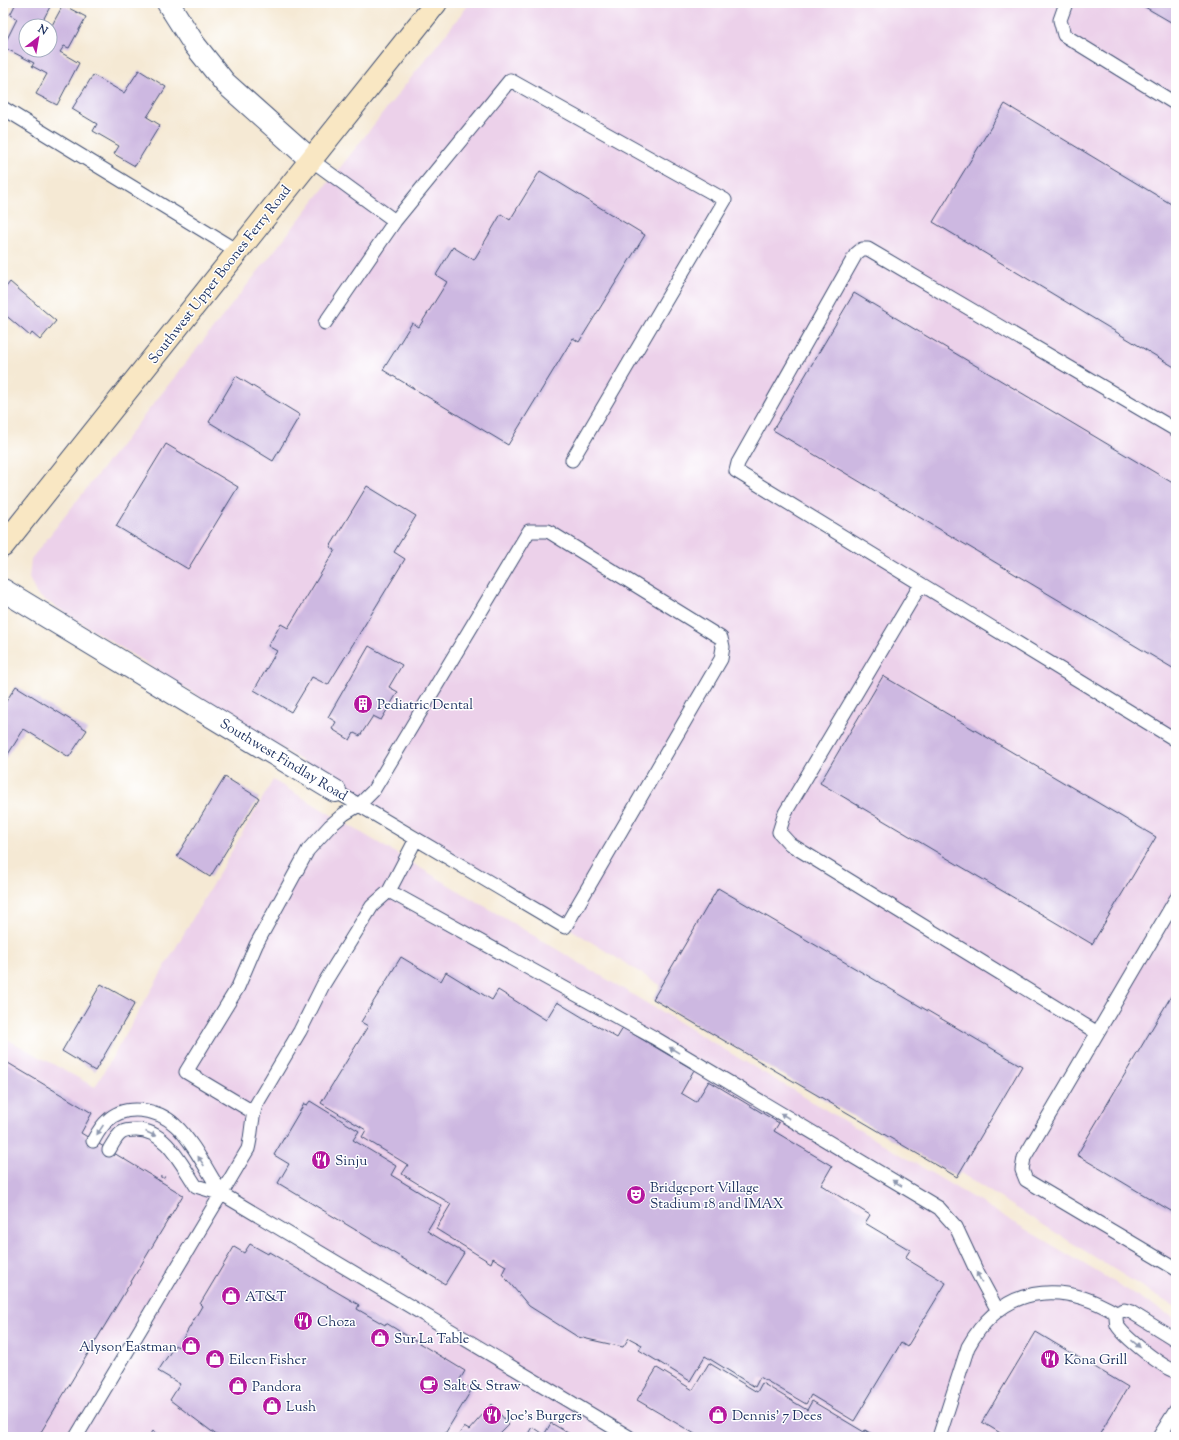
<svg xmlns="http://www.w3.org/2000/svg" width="1179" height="1440" font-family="'Sorts Mill Goudy',serif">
	<rect width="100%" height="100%" fill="#fff"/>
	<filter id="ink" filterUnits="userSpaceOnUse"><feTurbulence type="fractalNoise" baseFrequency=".025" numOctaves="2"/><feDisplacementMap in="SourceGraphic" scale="8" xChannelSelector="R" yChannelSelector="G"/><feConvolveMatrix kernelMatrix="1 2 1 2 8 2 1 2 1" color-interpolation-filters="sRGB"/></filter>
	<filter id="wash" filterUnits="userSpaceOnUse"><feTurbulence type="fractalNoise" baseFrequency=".012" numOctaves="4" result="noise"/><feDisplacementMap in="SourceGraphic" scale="16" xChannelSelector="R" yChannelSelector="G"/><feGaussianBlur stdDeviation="0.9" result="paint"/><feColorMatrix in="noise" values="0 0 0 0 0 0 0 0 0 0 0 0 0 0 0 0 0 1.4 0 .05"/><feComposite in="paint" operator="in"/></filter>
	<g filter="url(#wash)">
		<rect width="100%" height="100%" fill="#f5e9d4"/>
		<path fill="#ecd1ea" d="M470 3H1176V1308L37 595 29 578 31 559Z
			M273 780 1176 1319V1437H3V1037L95 1087Z"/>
		<g id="blocks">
			<path fill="#cdb8e1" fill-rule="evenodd" d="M16 3H52L42 22 51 27 63 5 86 17 69 48 64 46 60 52 79 63 57 105 36 94 47 74 32 66 34 63 3 47 17 19 10 15ZM26 26H50V50H26Z
				M1138 3H1176V25Z
				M139 70 166 87 147 117 160 125 135 166 114 154 119 146 93 131 97 124 72 109 93 75 124 93Z
				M1005 104 1176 207V368L933 222Z
				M540 171 645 235 579 342 573 338 508 445 383 370 412 323 419 327 447 282 436 275 453 247 474 260 501 214 510 220Z
				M10 282 56 321 40 340 32 333 30 336 3 313V291Z
				M854 293 1176 485V670L773 430Z
				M236 376 300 415 273 461 209 422Z
				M166 444 238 487 188 569 116 526Z
				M367 486 416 516 394 552 405 559 328 685 312 677 291 712 254 690 277 651 268 646 281 624 288 628 335 550 330 547Z
				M369 646 402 665 389 687 398 692 381 720 373 716 360 736 354 733 350 740 332 729 336 722 328 717Z
				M883 676 1156 837 1092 944 820 783Z
				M16 686 87 730 69 757 24 729 5 759 3 758V706Z
				M225 777 259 798 210 877 177 856Z
				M718 888 1022 1066 957 1177 653 999Z
				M401 957 441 981 446 972 492 1000 498 990 546 1020 557 1002 617 1038 623 1028 694 1070 681 1093 696 1102 709 1081 779 1123 774 1131 832 1166 821 1185 870 1215 865 1223 910 1250 905 1258 946 1283 907 1347 901 1343 854 1421 811 1395 806 1404 760 1377 755 1387 705 1356 690 1381 639 1350 642 1345 629 1338 623 1347 578 1337 529 1306 502 1274 506 1266 493 1258 491 1263 436 1229 451 1204 402 1174 408 1165 362 1137 366 1130 321 1103 368 1026 361 1022Z
				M101 984 135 1003 95 1071 62 1051Z
				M1176 988V1214L1077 1155Z
				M3 1060 92 1113 81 1133 183 1195 38 1437H3Z
				M310 1101 359 1131 353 1140 396 1166 391 1175 442 1206 427 1231 464 1253 445 1284 278 1183 289 1164 274 1155 304 1104 307 1105Z
				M250 1244 268 1254 269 1252 359 1305 357 1309 385 1325 386 1323 465 1371 459 1381 472 1389 443 1437H219L170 1400 180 1384 158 1371 175 1345 178 1347 202 1306 200 1304 234 1247 244 1253Z
				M1036 1332 1128 1387 1098 1437H1007L982 1422Z
				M709 1363 757 1392 762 1383 807 1410 812 1401 864 1432 865 1430 877 1437H700L637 1400 657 1368 693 1390Z
				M492 1404 509 1425 497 1437H457L464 1427 469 1430Z
				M551 1423 575 1437H526L532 1427 544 1435Z
				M153 1431 161 1437H149Z"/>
		</g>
	</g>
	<g filter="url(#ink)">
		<use href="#blocks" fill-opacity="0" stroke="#3c4b70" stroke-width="1"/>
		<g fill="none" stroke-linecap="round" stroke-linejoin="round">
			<g stroke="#3c4b70" stroke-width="15">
				<path id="lane" d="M1066 3 1060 20 1064 35 1176 104
					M3 108 237 251
					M310 159 395 221 510 80 725 200 572 460
					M325 323 395 221
					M1176 430 868 249H862L856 254 738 463 736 471 1176 740
					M921 584 785 813 779 832 790 844 1096 1032
					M389 891 653 1037 939 1208 956 1227 977 1272 998 1311
					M1176 899 1024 1158 1022 1170 1026 1180 1176 1269
					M253 1112 186 1072 238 987 256 945 308 850 330 826 344 814 359 805 373 791 529 531H548L721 638 723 647 721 659 565 927 359 805 335 791
					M93 1141C97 1134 101 1126 107 1121 125 1103 158 1109 175 1125 192 1140 209 1174 222 1194
					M109 1150C112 1145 115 1139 119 1135 123 1130 130 1130 136 1130 166 1130 181 1164 196 1186L222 1194 629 1437
					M1116 1313C1116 1317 1116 1322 1117 1325 1124 1337 1163 1368 1176 1371
					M1116 1313 1124 1310 1131 1312 1176 1340
					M76 1437 248 1149C252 1134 251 1119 256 1105L300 1031 323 985 372 906 389 891 416 839
					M939 1437 968 1347C1002 1286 1059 1279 1116 1313
					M1159 1437 1176 1410"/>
			</g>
			<g stroke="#3c4b70" stroke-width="24">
				<path id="street" d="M168 3 194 44 225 83 310 159
					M3 590 335 791"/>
			</g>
			<g stroke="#3c4b70" stroke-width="24">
				<path id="secondary" d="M3 546 436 3"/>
			</g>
			<path stroke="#3c4b70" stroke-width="2.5" stroke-dasharray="1 3" stroke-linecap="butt" d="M159 1181 162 1176 165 1178"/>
			<use href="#lane" stroke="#fff" stroke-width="13"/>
			<use href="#street" stroke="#fff" stroke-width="22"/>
			<use href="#secondary" stroke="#f9e7c3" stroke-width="22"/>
		</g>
		<defs><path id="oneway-solid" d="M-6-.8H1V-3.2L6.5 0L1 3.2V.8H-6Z"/></defs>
		<g fill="#8d97ae">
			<use href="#oneway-solid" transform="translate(674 1050) rotate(-149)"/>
			<use href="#oneway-solid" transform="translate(785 1116) rotate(-149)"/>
			<use href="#oneway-solid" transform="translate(100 1130) rotate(124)"/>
			<use href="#oneway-solid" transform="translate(151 1134) rotate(24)"/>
			<use href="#oneway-solid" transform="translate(201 1161) rotate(-123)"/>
			<use href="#oneway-solid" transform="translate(897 1183) rotate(-149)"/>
			<use href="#oneway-solid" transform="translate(979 1277) rotate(-118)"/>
			<use href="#oneway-solid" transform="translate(1136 1344) rotate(40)"/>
		</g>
	</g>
	<defs>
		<g id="building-disc" transform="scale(1)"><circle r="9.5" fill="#b5179e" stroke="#fff"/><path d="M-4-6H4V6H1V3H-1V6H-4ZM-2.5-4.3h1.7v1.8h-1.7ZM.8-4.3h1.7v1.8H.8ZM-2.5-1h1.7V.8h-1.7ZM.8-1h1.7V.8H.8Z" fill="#fff"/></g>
		<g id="restaurant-disc" transform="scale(1)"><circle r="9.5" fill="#b5179e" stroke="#fff"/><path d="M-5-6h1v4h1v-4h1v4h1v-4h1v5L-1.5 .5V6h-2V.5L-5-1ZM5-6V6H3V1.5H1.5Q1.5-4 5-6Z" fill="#fff"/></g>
		<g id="theatre-disc" transform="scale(1)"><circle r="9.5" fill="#b5179e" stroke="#fff"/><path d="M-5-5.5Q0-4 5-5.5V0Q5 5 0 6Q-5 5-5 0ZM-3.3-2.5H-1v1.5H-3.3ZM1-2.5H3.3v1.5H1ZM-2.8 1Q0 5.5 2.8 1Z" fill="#fff"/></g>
		<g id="shop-disc" transform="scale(1)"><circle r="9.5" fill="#b5179e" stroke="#fff"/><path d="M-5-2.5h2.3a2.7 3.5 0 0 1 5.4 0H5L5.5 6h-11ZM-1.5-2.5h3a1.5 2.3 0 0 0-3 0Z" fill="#fff"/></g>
		<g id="cafe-disc" transform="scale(1)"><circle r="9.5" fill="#b5179e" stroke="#fff"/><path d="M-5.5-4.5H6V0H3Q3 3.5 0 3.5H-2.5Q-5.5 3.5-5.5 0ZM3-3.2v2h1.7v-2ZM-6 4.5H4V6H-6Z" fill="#fff"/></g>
	</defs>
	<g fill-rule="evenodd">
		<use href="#building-disc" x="363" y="704"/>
		<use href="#restaurant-disc" x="321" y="1160"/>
		<use href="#theatre-disc" x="636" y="1195"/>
		<use href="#shop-disc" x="231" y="1296"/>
		<use href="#restaurant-disc" x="303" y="1321"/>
		<use href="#shop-disc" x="380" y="1338"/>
		<use href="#shop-disc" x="191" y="1346"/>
		<use href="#shop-disc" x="215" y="1359"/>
		<use href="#restaurant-disc" x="1050" y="1359"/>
		<use href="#cafe-disc" x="429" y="1385"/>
		<use href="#shop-disc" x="238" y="1386"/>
		<use href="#shop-disc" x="272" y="1406"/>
		<use href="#restaurant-disc" x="492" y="1415"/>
		<use href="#shop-disc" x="718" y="1415"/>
	</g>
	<g text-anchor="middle" stroke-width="3" stroke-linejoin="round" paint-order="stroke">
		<g font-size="14" fill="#1b2f5e" stroke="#fff">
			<text transform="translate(219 274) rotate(-52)" y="5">Southwest Upper Boones Ferry Road</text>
			<text transform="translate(284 759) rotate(31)" y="5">Southwest Findlay Road</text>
		</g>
		<g font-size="14" fill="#1b2f5e" stroke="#fff" text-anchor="start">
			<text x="377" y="709">Pediatric Dental</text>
			<text x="335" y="1165">Sinju</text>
			<text x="650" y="1192">Bridgeport Village<tspan x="650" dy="16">Stadium 18 and IMAX</tspan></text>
			<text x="245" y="1301">AT&amp;T</text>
			<text x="317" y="1326">Choza</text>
			<text x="394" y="1343">Sur La Table</text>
			<text x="177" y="1351" text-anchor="end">Alyson Eastman</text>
			<text x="229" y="1364">Eileen Fisher</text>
			<text x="1064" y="1364">Kona Grill</text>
			<text x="443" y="1390">Salt &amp; Straw</text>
			<text x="252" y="1391">Pandora</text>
			<text x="286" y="1411">Lush</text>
			<text x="506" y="1420">Joe's Burgers</text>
			<text x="732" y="1420">Dennis’ 7 Dees</text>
		</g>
	</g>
	<rect width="1179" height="1440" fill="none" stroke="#fff" stroke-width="16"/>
	<g transform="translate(38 38) rotate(31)"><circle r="19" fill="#ffffff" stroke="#a4acbf"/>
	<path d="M0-3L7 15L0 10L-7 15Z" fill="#b5179e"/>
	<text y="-6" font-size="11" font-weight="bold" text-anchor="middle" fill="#1b2f5e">N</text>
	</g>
</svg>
